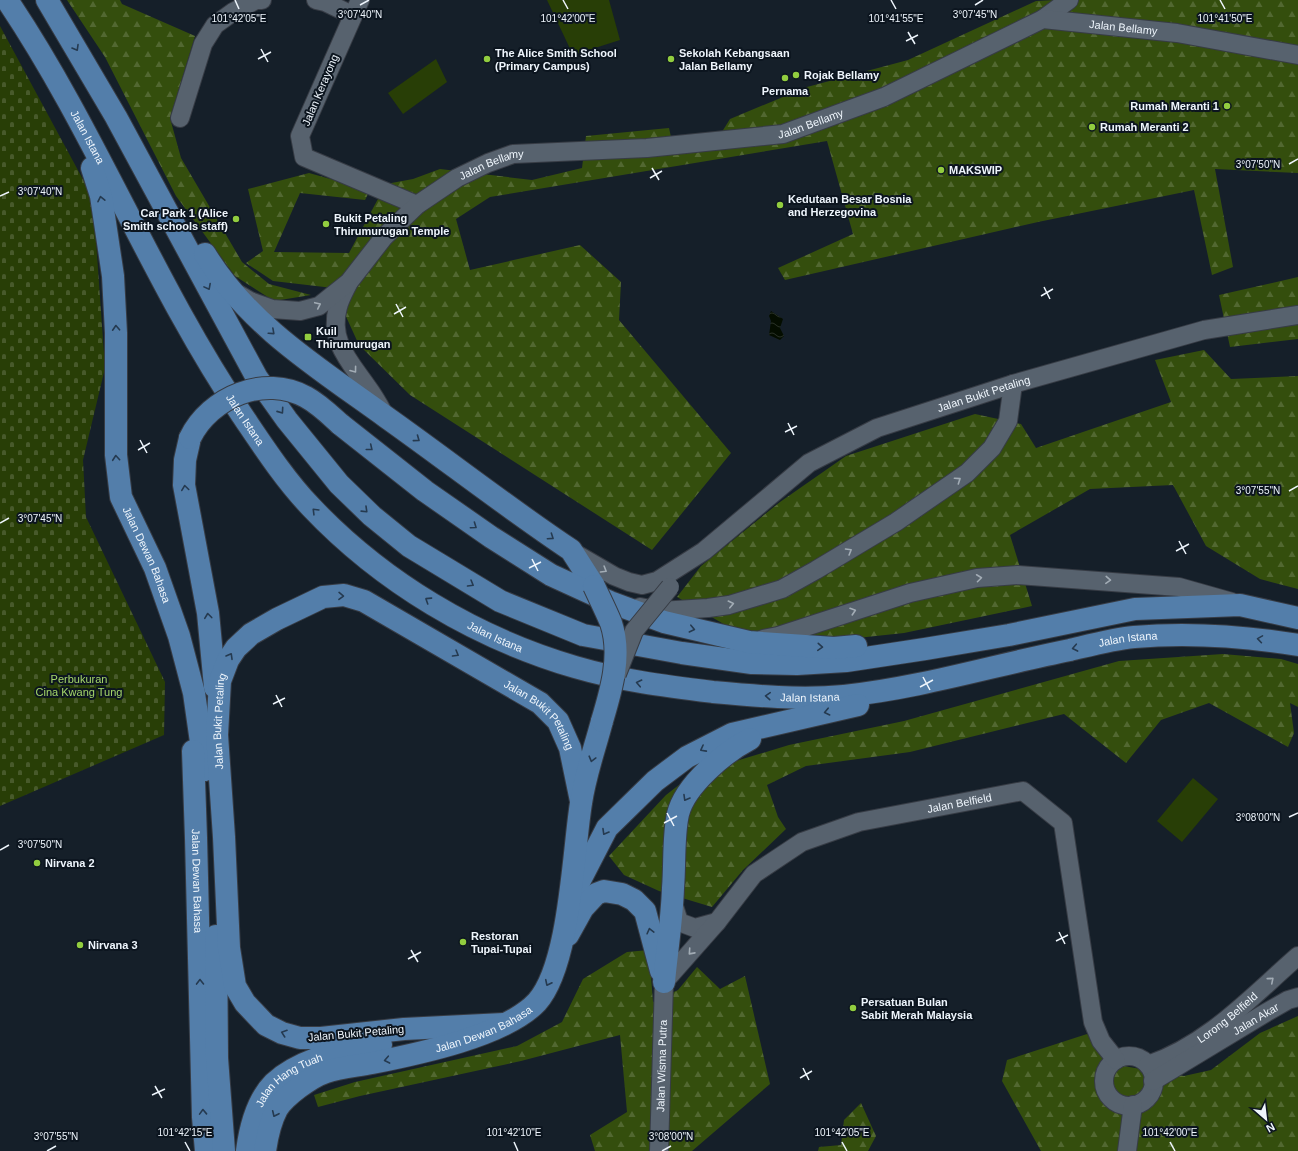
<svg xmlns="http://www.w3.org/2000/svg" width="1298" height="1151" font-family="Helvetica,sans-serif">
	<defs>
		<pattern id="forest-firs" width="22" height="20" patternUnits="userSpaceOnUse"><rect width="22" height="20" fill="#344e0d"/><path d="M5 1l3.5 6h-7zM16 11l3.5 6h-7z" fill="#526831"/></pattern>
		<pattern id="cemetery-stones" width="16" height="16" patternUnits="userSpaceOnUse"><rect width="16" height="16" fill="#283e06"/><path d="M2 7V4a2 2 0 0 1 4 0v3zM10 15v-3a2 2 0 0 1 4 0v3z" fill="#485a2b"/></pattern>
		<pattern id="water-waves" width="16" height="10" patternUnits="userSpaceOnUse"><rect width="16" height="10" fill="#040d00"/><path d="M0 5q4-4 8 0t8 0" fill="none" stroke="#293126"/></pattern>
	</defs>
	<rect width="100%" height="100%" fill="#151f29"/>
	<path fill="url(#forest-firs)" d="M67 0H120L122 4 195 36 170 118 181 158 242 262 269 284 311 295 274 301 235 276 176 196 105 57Z
		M1055 0H1298V173L1215 169 1233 267 1212 275 1194 190 1038 222 785 280 778 268 853 234 827 141 490 197 456 219 470 270 580 245 621 282 619 320 731 453 652 550 410 395 359 345 333 288 273 281 246 263 263 251 248 189 309 173 370 190 365 200 300 193 274 252 349 253 386 184 413 179 440 169 532 180 582 168 586 136 669 128 673 146 715 143 730 119 807 87 908 60 1036 1Z
		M1298 277V339L1230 347 1219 295Z
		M1204 350 1231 379 1298 376V589L1260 579 1206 546 1173 485 1090 489 1010 535 1032 606 904 633 857 638 734 630 677 597 701 566 780 502 846 456 975 414 1021 424 1036 448 1171 402 1155 360Z
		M1223 654 1281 659 1298 664V707L1290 703 1294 733 1288 747 1209 703 1161 720 1126 763 1064 714 910 752 806 766 767 785 778 817 786 829 743 870 712 907 659 891 624 875 609 856 666 795 693 774 789 745 904 721 1119 661Z
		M649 950 653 1002 678 990 697 967 720 989 745 976 770 1084 692 1151H595L590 1135 627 1112 620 1035 521 1061 360 1096 318 1107 314 1095 355 1082 517 1046 562 1022 583 979 627 952Z
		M1298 1016V1151H1041L1002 1081 1007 1060 1087 1034 1123 1066 1184 1076 1211 1070 1260 1033Z
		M861 1103 876 1136 868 1151H818L819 1147 841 1145 844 1120Z"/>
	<path fill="url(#cemetery-stones)" d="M0 26 93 198 105 368 83 460 86 517 165 682 164 735 0 806Z"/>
	<path fill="#283e06" d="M547 0H609L620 40 573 55Z
		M436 59 447 82 403 114 388 93Z
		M1193 778 1218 799 1182 842 1157 821Z"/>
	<path fill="url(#water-waves)" d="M771 311 783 319 780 328 784 336 780 340 769 335 771 321 769 316Z"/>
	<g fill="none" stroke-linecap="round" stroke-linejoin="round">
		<g stroke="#373c45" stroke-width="20">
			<g id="minor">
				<path d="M316 0 325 2 352 15"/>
				<path d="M360 0 300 136 304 157 417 205"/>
				<path d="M1043 19 1069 0"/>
				<path d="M180 118 203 44 215 25 233 12 256 0H262"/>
				<path d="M348 284C344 292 340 299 338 307 328 341 351 363 368 388 374 396 379 405 384 414"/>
				<path id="s1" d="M238 294 250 301 272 309 300 311 319 306 349 282 384 237 417 205 457 178 488 163 513 154 647 148 783 134 884 97 1043 19 1177 33 1298 55"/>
				<path id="s2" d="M571 551 614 576 629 582 642 585 657 581 704 551 809 463 877 428 1013 384 1204 330 1298 315"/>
				<path d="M640 607 660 611 708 608 729 605 782 589 816 570 896 522 967 473 992 448 1008 421 1013 384"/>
				<path d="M763 639 778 636 910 593 977 578 1018 575 1179 587 1232 602"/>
				<path d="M673 903 679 922 695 928 717 922"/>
				<circle cx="1129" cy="1081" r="25"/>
				<path id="s3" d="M1148 1065C1209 1044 1251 997 1298 956"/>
				<path id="s4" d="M1153 1081 1267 1012 1288 1000 1298 997"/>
				<path id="s5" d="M659 1151 664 982 717 922 754 874 802 842 859 822 1023 791 1063 823 1093 1022 1101 1041 1116 1060"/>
				<path d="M1127 1151 1133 1105"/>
			</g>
		</g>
		<g stroke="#373c45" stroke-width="24">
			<g id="major">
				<path id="s6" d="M7 0C96 132 153 283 242 415 263 446 285 480 311 507 382 582 476 638 575 667 623 681 664 686 713 692 756 696 800 700 844 696 920 688 995 665 1070 650 1091 645 1113 639 1134 637 1190 632 1243 636 1298 645"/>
				<path d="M47 0 116 117 257 378 287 420 339 484 372 516 409 546 500 601 583 635 682 653 752 663 797 664 846 661 925 649 1009 635 1135 609 1240 605 1298 618"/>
				<path id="s7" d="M92 168 101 196 113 276 116 333V455L121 497 155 568 179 636 194 693 205 770"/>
				<path d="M205 254C249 326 320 369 386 417 448 461 508 508 571 550L594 586"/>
				<path d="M340 424 425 491 491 537 551 575 610 602 664 622 749 642 834 648 856 646"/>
				<path d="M190 438 185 460 184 485 208 613 215 687"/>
				<path id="s8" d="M193 751 196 838 203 1117 206 1151"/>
				<path d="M575 890 607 828 655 781 687 757 732 734 858 705"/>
				<path d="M568 935 583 908 596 894 604 891 622 894 634 900 645 911 661 971"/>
				<path d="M216 936 217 1058 224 1151"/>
				<path d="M664 982C667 950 672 919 673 888 675 865 673 836 678 814 685 785 725 752 750 739"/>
				<path id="s9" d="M504 1024 404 1029 321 1038H300L282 1033 266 1025 245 1003 235 986 229 948 224 837 217 735 220 681 228 660 236 648 251 634 277 619 323 597 344 595 364 601 540 703 558 721 570 748 581 801"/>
				<path id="s10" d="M247 1151C250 1128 257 1100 274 1083 301 1058 345 1049 381 1045"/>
				<path id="s11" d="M265 1151C267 1137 270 1122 277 1109 285 1096 311 1077 326 1072 340 1067 357 1066 372 1063 417 1054 505 1036 537 1002 570 965 573 853 581 803 585 775 595 748 602 721"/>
			</g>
		</g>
		<use href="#minor" stroke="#57626e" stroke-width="18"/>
		<use href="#major" stroke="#537eaa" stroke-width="22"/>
		<g stroke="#373c45" stroke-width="20" stroke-linecap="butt">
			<path id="minor-bridge" d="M617 674 634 631 670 587"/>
		</g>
		<g stroke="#373c45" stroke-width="24" stroke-linecap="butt">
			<path id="major-bridge" d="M190 438C210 397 265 374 306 397 319 404 329 414 340 424
				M594 586C600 599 606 611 611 623 622 655 611 691 602 721"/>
		</g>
		<use href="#minor-bridge" stroke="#57626e" stroke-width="18"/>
		<use href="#major-bridge" stroke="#537eaa" stroke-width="22"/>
	</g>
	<defs><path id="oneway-chevron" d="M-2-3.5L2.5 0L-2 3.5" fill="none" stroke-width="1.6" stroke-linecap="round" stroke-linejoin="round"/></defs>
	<g stroke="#253a50">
		<use href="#oneway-chevron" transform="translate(76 48) rotate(60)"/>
		<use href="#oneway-chevron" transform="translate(101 199) rotate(-102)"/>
		<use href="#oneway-chevron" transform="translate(208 287) rotate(62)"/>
		<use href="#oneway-chevron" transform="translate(116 328) rotate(-93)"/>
		<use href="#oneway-chevron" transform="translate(272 332) rotate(42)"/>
		<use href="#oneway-chevron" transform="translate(281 411) rotate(55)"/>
		<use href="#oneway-chevron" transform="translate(417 439) rotate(36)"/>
		<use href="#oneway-chevron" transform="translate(370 448) rotate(39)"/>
		<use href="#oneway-chevron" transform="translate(116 458) rotate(-95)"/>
		<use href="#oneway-chevron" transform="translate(185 488) rotate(-98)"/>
		<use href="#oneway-chevron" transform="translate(365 510) rotate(44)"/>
		<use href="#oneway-chevron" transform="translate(315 511) rotate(-135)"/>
		<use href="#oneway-chevron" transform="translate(474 526) rotate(35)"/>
		<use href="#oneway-chevron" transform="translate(551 537) rotate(34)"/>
		<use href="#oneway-chevron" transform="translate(471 584) rotate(30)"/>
		<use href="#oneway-chevron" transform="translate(341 596) rotate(1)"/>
		<use href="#oneway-chevron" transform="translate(428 600) rotate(-147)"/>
		<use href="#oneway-chevron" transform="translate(208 616) rotate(-97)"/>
		<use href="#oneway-chevron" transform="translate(692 629) rotate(13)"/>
		<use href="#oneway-chevron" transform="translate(1260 639) rotate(-171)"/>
		<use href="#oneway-chevron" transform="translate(820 647) rotate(4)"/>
		<use href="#oneway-chevron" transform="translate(1075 648) rotate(169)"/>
		<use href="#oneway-chevron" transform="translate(456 654) rotate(30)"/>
		<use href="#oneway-chevron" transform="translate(230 656) rotate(-60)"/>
		<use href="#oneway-chevron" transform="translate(639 683) rotate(-168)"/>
		<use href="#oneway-chevron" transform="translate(768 696) rotate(-176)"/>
		<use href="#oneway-chevron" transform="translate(827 712) rotate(167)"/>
		<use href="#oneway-chevron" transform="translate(703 749) rotate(152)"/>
		<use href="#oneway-chevron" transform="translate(592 759) rotate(105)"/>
		<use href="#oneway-chevron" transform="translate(686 798) rotate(120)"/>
		<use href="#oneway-chevron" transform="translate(605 832) rotate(120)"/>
		<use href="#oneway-chevron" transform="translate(650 931) rotate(-104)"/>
		<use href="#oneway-chevron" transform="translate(200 982) rotate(-91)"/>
		<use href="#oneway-chevron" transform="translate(548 983) rotate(116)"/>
		<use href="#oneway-chevron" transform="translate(284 1033) rotate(-161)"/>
		<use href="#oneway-chevron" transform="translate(387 1060) rotate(169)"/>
		<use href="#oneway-chevron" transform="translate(203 1112) rotate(-92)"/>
		<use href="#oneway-chevron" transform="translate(275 1114) rotate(115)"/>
	</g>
	<g stroke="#a2acb5">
		<use href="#oneway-chevron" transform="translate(318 305) rotate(-25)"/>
		<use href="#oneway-chevron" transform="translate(354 370) rotate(53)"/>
		<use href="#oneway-chevron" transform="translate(958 480) rotate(-34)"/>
		<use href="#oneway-chevron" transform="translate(849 551) rotate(-31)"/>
		<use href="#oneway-chevron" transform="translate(604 570) rotate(31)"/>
		<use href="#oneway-chevron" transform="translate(979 578) rotate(-7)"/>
		<use href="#oneway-chevron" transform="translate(1108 580) rotate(3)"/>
		<use href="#oneway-chevron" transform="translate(731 604) rotate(-13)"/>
		<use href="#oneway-chevron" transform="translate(853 611) rotate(-18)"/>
		<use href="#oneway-chevron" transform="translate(691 952) rotate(132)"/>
		<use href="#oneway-chevron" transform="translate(1271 980) rotate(-41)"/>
	</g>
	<path fill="none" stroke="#eef5fc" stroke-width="1.5" d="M235 0 239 9M563 0 568 9M891 0 896 9M1220 0 1225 9M360 5 369 0M975 5 983 0M908 32 915 44M906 41 918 35M261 49 268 62M258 59 271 52M1289 164 1298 159M652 168 659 180M650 178 662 171M0 196 9 192M1044 287 1050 299M1041 296 1053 289M396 304 403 317M394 314 406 307M788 423 794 435M785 432 797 426M140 440 147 453M138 450 150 443M1289 491 1298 486M0 523 9 518M1179 541 1186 554M1176 551 1189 544M532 559 538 571M529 568 541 562M923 677 930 690M920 687 933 680M276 695 282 707M273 704 285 698M667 813 674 826M1289 817 1298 813M664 823 677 816M0 850 9 845M1059 932 1065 944M1056 941 1068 935M411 950 418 962M408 959 421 952M803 1068 809 1080M800 1078 812 1071M155 1086 162 1098M152 1095 165 1089M185 1142 190 1151M514 1142 518 1151M842 1142 847 1151M1170 1142 1175 1151M47 1151 56 1146M662 1151 671 1146"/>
	<g fill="#92cd3f" stroke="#0c151f" stroke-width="1.5">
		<circle cx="487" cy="59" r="4"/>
		<circle cx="671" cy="59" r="4"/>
		<circle cx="796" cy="75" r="4"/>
		<circle cx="785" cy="78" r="4"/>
		<circle cx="1227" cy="106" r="4"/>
		<circle cx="1092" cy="127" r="4"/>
		<circle cx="941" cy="170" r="4"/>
		<circle cx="780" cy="205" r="4"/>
		<circle cx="236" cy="219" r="4"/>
		<circle cx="326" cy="224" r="4"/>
		<rect x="304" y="333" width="8" height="8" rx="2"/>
		<circle cx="37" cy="863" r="4"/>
		<circle cx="463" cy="942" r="4"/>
		<circle cx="80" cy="945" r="4"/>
		<circle cx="853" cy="1008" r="4"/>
	</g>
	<g text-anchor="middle" stroke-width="4" stroke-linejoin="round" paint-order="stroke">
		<g font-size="11" fill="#eef5fc" stroke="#0c151f">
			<text dy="4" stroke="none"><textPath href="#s1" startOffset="972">Jalan Bellamy</textPath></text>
			<text transform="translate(320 90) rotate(-67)" y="4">Jalan Kerayong</text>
			<text dy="4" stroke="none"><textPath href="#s1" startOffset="636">Jalan Bellamy</textPath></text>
			<text dy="4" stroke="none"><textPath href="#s6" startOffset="159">Jalan Istana</textPath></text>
			<text dy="4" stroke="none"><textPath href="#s1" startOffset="312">Jalan Bellamy</textPath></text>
			<text dy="4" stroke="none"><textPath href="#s2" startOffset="476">Jalan Bukit Petaling</textPath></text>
			<text dy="4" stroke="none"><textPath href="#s6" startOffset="483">Jalan Istana</textPath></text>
			<text dy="4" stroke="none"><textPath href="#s7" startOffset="395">Jalan Dewan Bahasa</textPath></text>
			<text dy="4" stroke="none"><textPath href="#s6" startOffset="819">Jalan Istana</textPath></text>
			<text dy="4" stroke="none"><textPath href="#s6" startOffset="1466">Jalan Istana</textPath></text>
			<text dy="4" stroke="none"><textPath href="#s6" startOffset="1142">Jalan Istana</textPath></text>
			<text dy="4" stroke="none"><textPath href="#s9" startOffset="989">Jalan Bukit Petaling</textPath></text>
			<text dy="4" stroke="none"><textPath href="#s9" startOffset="557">Jalan Bukit Petaling</textPath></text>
			<text dy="4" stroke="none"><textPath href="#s5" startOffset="530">Jalan Belfield</textPath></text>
			<text dy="4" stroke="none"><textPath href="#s8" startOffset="130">Jalan Dewan Bahasa</textPath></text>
			<text dy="4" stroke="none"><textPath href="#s3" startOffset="93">Lorong Belfield</textPath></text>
			<text dy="4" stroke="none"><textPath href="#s4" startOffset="120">Jalan Akar</textPath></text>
			<text dy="4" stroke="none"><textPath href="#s11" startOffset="270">Jalan Dewan Bahasa</textPath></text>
			<text transform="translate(356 1033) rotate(-5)" y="4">Jalan Bukit Petaling</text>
			<text dy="4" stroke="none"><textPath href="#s5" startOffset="85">Jalan Wisma Putra</textPath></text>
			<text dy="4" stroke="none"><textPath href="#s10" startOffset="88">Jalan Hang Tuah</textPath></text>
		</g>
		<g font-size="11" font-weight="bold" fill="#eef5fc" stroke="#0c151f" text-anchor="start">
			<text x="495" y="57">The Alice Smith School<tspan x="495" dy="13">(Primary Campus)</tspan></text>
			<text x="679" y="57">Sekolah Kebangsaan<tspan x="679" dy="13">Jalan Bellamy</tspan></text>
			<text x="804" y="79">Rojak Bellamy</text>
			<text x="785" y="95" text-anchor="middle">Pernama</text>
			<text x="1219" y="110" text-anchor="end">Rumah Meranti 1</text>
			<text x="1100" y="131">Rumah Meranti 2</text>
			<text x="949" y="174">MAKSWIP</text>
			<text x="788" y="203">Kedutaan Besar Bosnia<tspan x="788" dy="13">and Herzegovina</tspan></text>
			<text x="228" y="217" text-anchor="end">Car Park 1 (Alice<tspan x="228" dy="13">Smith schools staff)</tspan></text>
			<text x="334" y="222">Bukit Petaling<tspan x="334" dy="13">Thirumurugan Temple</tspan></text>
			<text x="316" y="335">Kuil<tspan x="316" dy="13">Thirumurugan</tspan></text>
			<text x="45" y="867">Nirvana 2</text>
			<text x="471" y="940">Restoran<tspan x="471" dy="13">Tupai-Tupai</tspan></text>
			<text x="88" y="949">Nirvana 3</text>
			<text x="861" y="1006">Persatuan Bulan<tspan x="861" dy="13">Sabit Merah Malaysia</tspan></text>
		</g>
		<g font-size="11" fill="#a5d76a" stroke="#0c151f">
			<text x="79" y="683">Perbukuran<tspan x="79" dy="13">Cina Kwang Tung</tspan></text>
		</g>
	</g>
	<g font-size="10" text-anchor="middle" fill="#eef5fc" stroke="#0c151f" stroke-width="4" stroke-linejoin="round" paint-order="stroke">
		<text x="360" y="18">3°07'40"N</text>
		<text x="975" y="18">3°07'45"N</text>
		<text x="239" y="22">101°42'05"E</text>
		<text x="568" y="22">101°42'00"E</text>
		<text x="896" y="22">101°41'55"E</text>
		<text x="1225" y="22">101°41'50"E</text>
		<text x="1258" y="168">3°07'50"N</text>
		<text x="40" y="195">3°07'40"N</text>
		<text x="1258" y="494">3°07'55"N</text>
		<text x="40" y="522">3°07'45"N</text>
		<text x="1258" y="821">3°08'00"N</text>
		<text x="40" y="848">3°07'50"N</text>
		<text x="185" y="1136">101°42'15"E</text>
		<text x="514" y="1136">101°42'10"E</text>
		<text x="842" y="1136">101°42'05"E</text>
		<text x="1170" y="1136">101°42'00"E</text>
		<text x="56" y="1140">3°07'55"N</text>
		<text x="671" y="1140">3°08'00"N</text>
	</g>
	<g transform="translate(1266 1119) rotate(152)" stroke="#0c151f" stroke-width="3" paint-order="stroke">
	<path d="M0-3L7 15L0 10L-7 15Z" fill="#eef5fc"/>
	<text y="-6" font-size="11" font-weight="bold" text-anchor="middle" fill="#eef5fc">N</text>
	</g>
</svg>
